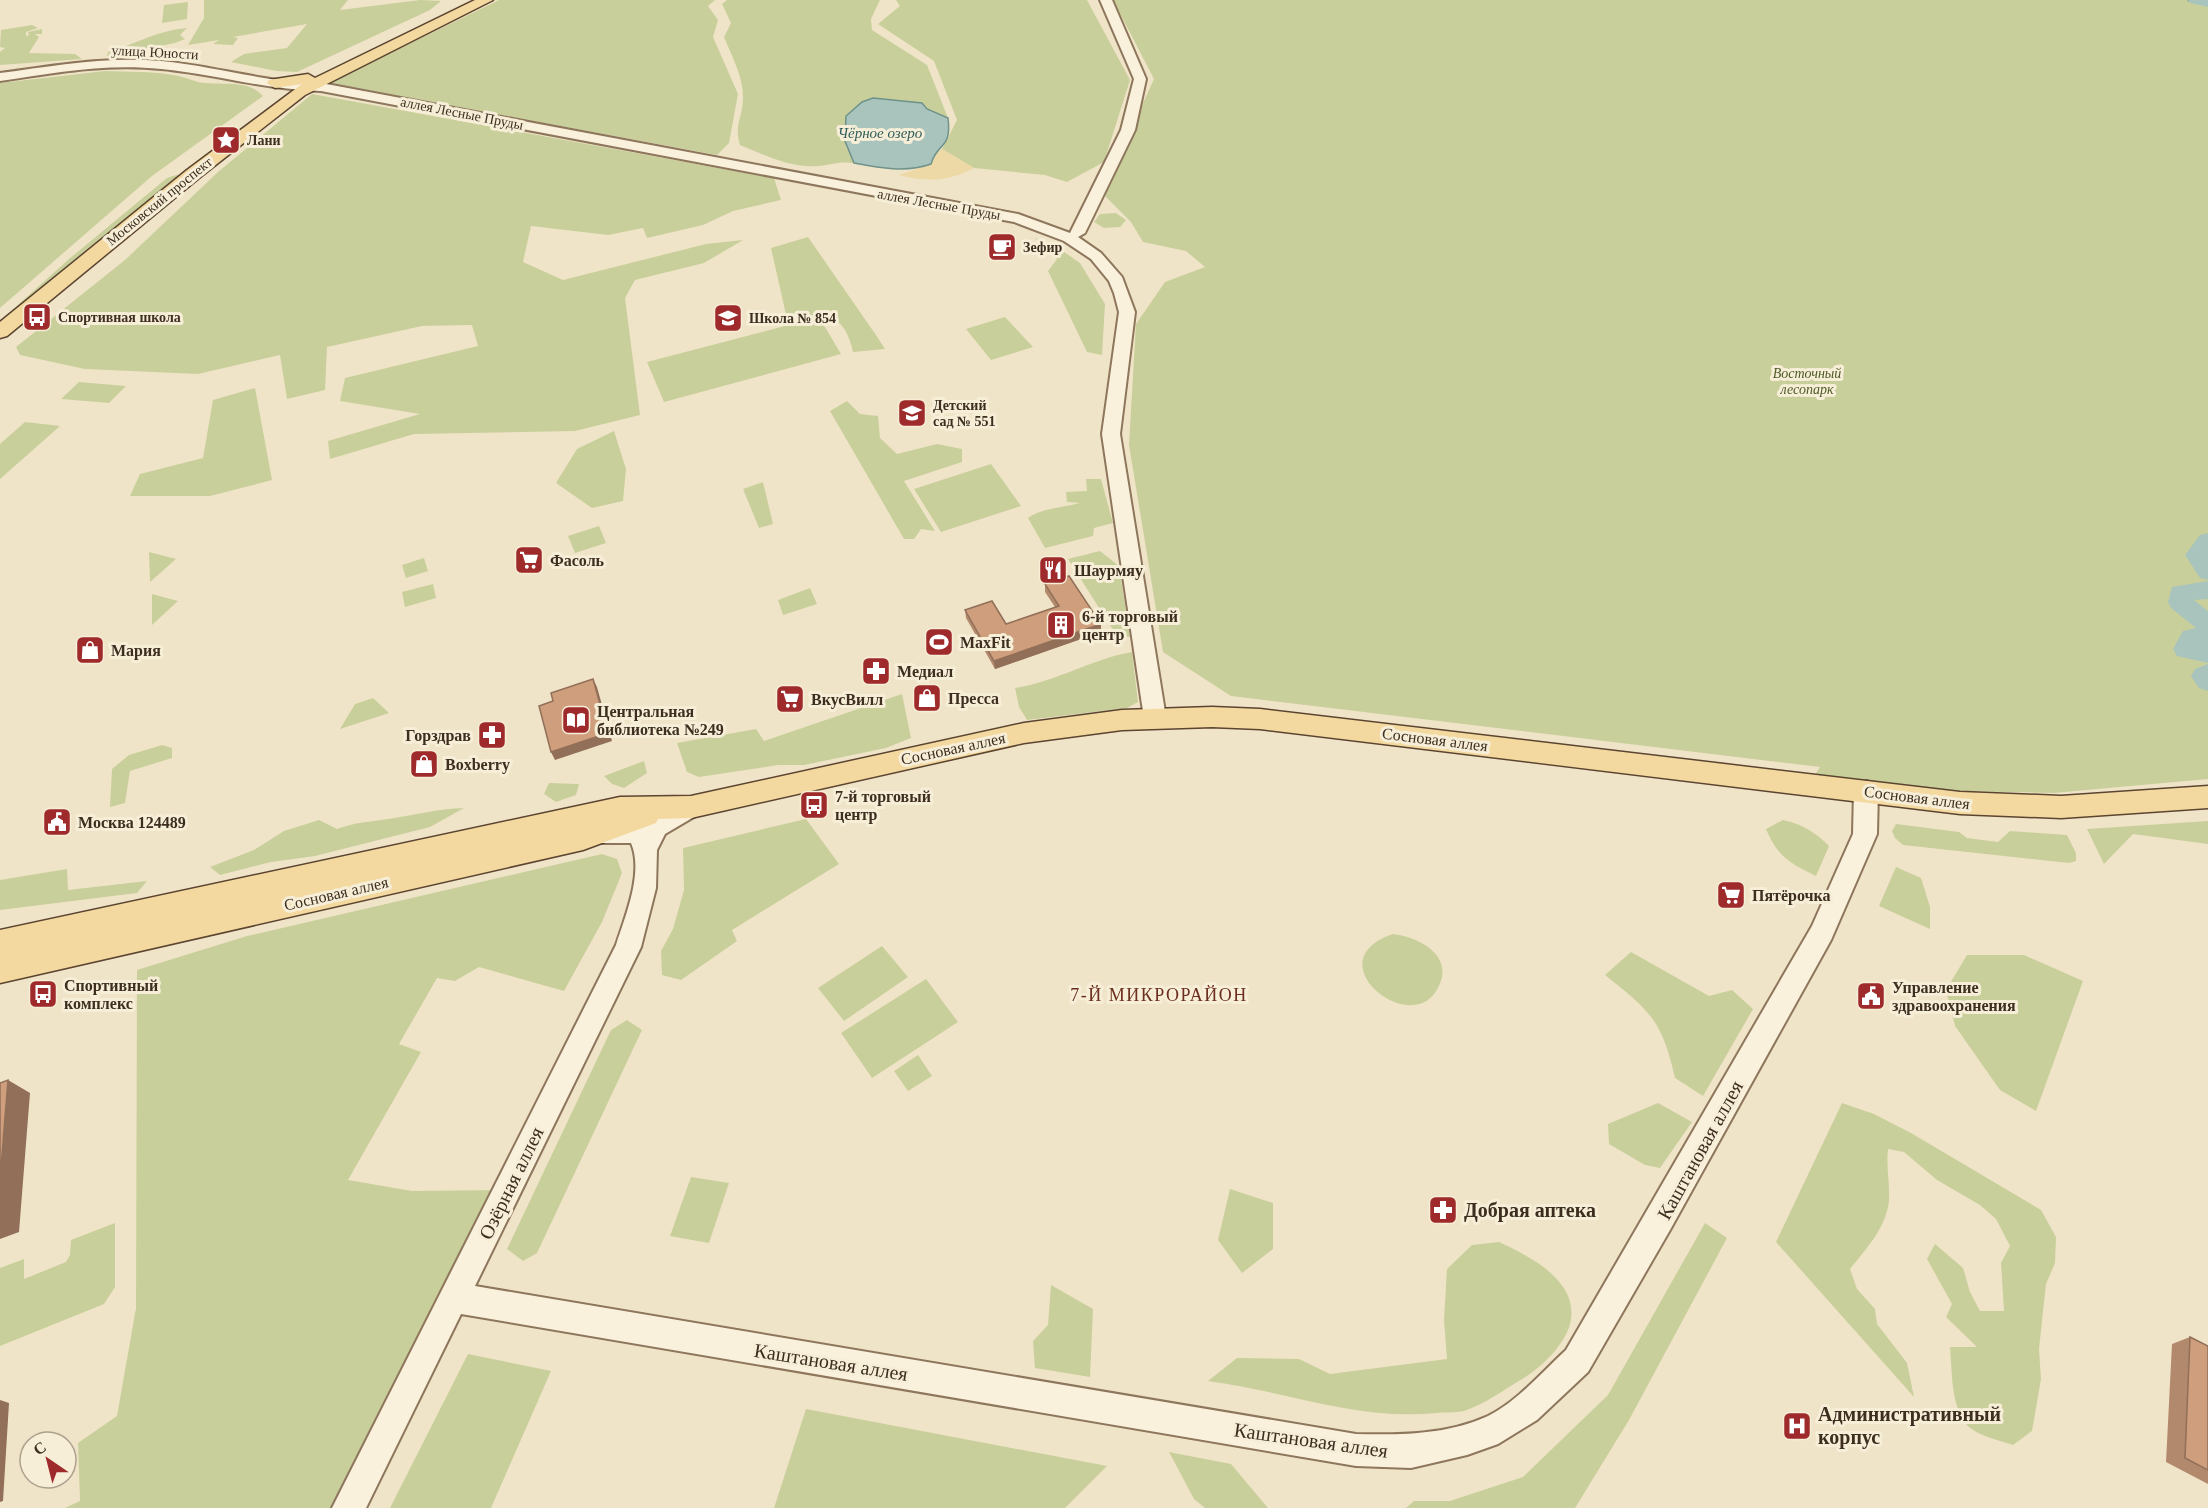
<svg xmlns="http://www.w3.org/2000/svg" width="2208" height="1508" font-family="'Times New Roman',serif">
	<rect width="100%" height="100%" fill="#f0e4c8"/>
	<path fill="#c9cf9b" d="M204 0H348L340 10 420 0 441 1 430 10 297 72 276 71 231 62 244 54 287 48 307 24 233 37 238 38 233 45 213 44 219 40 188 45 204 18Z
		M499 0H715L708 6 718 20 713 37 738 94 729 143 717 155 329 83Z
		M727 0H880L871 19 872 30 927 65 948 118 927 109 845 141 854 163C837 161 832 165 817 166 790 168 764 155 740 145 734 125 742 119 743 100 744 78 732 57 724 37L731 23 722 4Z
		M896 0H1087L1130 80 1104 162 1067 182 1045 175 974 168 942 149 957 120 934 61 878 24 900 6Z
		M1113 0H2208V779L2054 793 1950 791 1815 775 1820 767 1231 696 1163 652 1129 445 1136 324 1165 282 1205 267 1186 251 1143 242 1131 222 1102 193 1154 79Z
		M188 2 187 19 162 23 164 5Z
		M32 25 38 28 26 32V36L29 35 28 32 42 29V34H35L39 37 29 53 75 54 82 59 0 65V52L5 48 0 47 1 30Z
		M187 28 180 35 185 39 175 43 107 56 108 52C135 44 159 30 187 28Z
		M105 71C129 72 155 71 179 76 188 78 197 83 206 83 225 85 249 80 263 96L152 176 0 308V83Z
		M312 94 774 178 781 200 733 211 703 225 647 238 643 228 608 235 531 226 523 262 563 280 706 244 743 240 704 263 635 280 625 298 640 415 575 431 414 434 330 459 328 441 420 414 340 401 345 378 478 346 472 325 422 326 327 347 325 390 287 399 280 355 198 374 85 369 20 355 16 347 125 260 218 172Z
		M176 175H182L0 327V321L69 259 167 178Z
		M1116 213 1126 220 1120 227 1104 228 1094 222 1100 214Z
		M808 237 878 338 885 349 853 352C844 311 823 312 787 319L771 248Z
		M1035 238 1057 247 1080 263 1105 304 1102 355 1087 352 1048 271 1057 259Z
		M819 317 841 354 664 402 647 362Z
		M1005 317 1033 347 991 360 966 329Z
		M79 382 126 386 109 403 61 399Z
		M255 388 272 480 210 496H130L140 474 203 458 213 400Z
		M847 401 860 414 878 416 880 438 897 454 937 444 962 449V462L904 481 935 531 921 529 914 539H904L830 411Z
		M25 422 60 426 0 479V444Z
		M614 431 626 469 623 501 592 508 556 483 577 449Z
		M991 464 1021 506 941 532 914 489Z
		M1086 479H1101L1113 523 1094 528 1093 536 1045 548 1028 518C1039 509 1065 507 1080 503L1067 502 1066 492 1087 491Z
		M763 482 773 524 759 528 743 489Z
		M599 526 606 543 575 553 568 536Z
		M1100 551 1119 566 1130 637 1117 636 1068 559Z
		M149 552 176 559 150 582Z
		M424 558 428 571 406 578 402 565Z
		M433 584 436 598 405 607 402 592Z
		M810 588 817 604 783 615 778 600Z
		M152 594 178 601 152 625Z
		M1132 652 1138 702 1127 708 1027 720 1019 707 1015 688C1056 682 1091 659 1132 652Z
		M902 694 911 738 886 748 804 765H778L699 777 687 772 677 743 756 729 764 741Z
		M373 698 389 713 340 729 355 704Z
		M162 745 172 748V758L130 771 125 803 110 807 112 769 129 755Z
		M644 761 647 773 624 788 612 784 604 776Z
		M549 783 579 784 576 795 556 802 544 794Z
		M464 808 430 827 315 856 271 862 220 875 210 867 254 850 284 831 319 820 337 829C355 822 370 822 388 819 414 815 438 809 464 808Z
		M806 819 839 864 732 930 737 941 681 980 662 975 661 951 673 929 684 890 683 848Z
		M1783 820C1802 824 1815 832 1829 846L1816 876C1789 863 1778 857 1766 829Z
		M2208 821V844L2133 834 2104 864 2087 829Z
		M1896 824 1959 832 1967 838 1998 842 2010 831 2067 835 2076 853V861L2069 863 1903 845 1895 838 1892 831Z
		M602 854 617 859 622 873 602 922 564 991 479 967 455 981 437 978 399 1044 421 1052 348 1180 412 1191 504 1190 340 1508H65L80 1501 78 1443 117 1416 136 1308 137 970 247 936Z
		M1896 867 1921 878 1930 907V929L1879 906Z
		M67 869 68 890 147 881 137 893 0 910V880Z
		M1393 934C1424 938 1459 960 1434 994 1405 1033 1316 960 1393 934Z
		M882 946 908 977 844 1021 818 988Z
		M1631 952 1709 996 1732 990 1753 1009 1703 1096 1675 1078C1662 1020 1650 1011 1605 975Z
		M1967 955H2024L2083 981 2036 1111 2000 1090 1955 1026 1946 990Z
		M926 979 958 1022 872 1078 841 1033Z
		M627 1020 642 1030 537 1253 523 1261 507 1249 611 1030Z
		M918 1055 932 1076 908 1091 894 1071Z
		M1658 1103 1692 1122 1660 1168 1645 1165 1609 1144 1608 1124Z
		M1842 1103 1874 1114 1911 1133 2041 1210 2056 1237 2055 1263 2046 1284 2039 1349 2041 1379 2032 1431 2013 1445C1998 1440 1972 1435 1963 1420 1951 1400 1952 1370 1950 1347H1977L1946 1317 1952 1304 1927 1259 1935 1244 1963 1268 1970 1292 1980 1311H2004L2001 1263 2010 1246 1996 1219 1980 1205 1937 1180 1904 1152 1888 1149C1886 1167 1890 1183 1889 1201 1886 1228 1866 1249 1850 1269L1857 1289 1875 1309 1877 1324 1907 1363 1914 1397 1776 1242Z
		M691 1177 729 1183 709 1243 670 1236Z
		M1230 1189 1273 1203V1249L1242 1273 1218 1240Z
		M115 1223V1287L104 1304 0 1346V1268L24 1259V1279L66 1262 70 1255 71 1240Z
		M1705 1223 1727 1238 1629 1420 1575 1508H1406L1414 1501H1450L1523 1477 1608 1395Z
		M1499 1242C1529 1256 1577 1280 1571 1319 1568 1342 1543 1366 1524 1378 1505 1389 1485 1404 1464 1411 1455 1413 1445 1412 1437 1413 1358 1421 1285 1391 1208 1381L1237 1358 1299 1359 1330 1374 1447 1359 1444 1320 1447 1269 1472 1245Z
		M1051 1285 1093 1309 1090 1377 1035 1368 1033 1341 1048 1325Z
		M468 1354 551 1371 491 1508H390Z
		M806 1409 1107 1466 1065 1508H774Z
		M1169 1452 1231 1464 1268 1508H1205L1194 1499Z"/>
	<path fill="#ecd9a5" d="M942 149 974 168C948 182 927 182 899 175L931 164 933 156Z"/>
	<path fill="#a9c4bc" stroke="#6f938a" stroke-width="1.5" d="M873 98 922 103 927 109 948 118C952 150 937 142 931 164 906 173 880 168 854 163L845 141 846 116 862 102Z"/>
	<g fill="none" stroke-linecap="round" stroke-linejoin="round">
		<path stroke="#6f938a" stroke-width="3" d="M2189 0 2207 3"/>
		<path fill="#a9c4bc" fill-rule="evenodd" d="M2188 0H2208V7L2190 3Z
			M2208 533V580L2200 578 2185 555 2200 535Z
			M2208 581V599L2194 600 2208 611V663L2177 656 2173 649 2183 631 2196 628 2171 608 2168 602 2172 587Z
			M2208 664V691L2199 688 2191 676 2195 669Z"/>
		<g stroke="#8d765c" stroke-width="4">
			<path id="minor" d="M1100 0H1112L1146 79 1135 130 1085 233 1078 237 1101 253 1122 277 1135 312 1120 434 1166 718 1163 724 1155 726 1147 724 1144 718 1102 434 1119 312 1114 293 1109 281 1091 259 1064 241 1014 222 321 91C266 90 215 74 161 69 107 63 53 73 0 81V73C53 66 107 56 161 61 215 66 266 83 321 83L1018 214 1070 233 1121 130 1134 79Z
				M1866 781 1874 783 1878 790 1877 834 1831 940 1670 1230 1588 1372 1537 1420 1498 1444 1467 1455 1411 1468 1356 1466 461 1314 366 1508H332L616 945C625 917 644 872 631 843H602L594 840 590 833 594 826C609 821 631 821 645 826L649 820 691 798 699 800 703 807 699 814 665 834 657 850 656 888 641 947 475 1286 1356 1434C1401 1435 1446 1435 1488 1416 1518 1401 1542 1372 1566 1350L1812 926 1853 834 1854 790 1858 783Z"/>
		</g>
		<g stroke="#5b4430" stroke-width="3">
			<path id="major" d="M475 0H493L305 95 199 178 7 336 0 338V322L187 170 302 84 275 88 267 83 269 80 308 74 315 78Z
				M1212 707 1260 709 1960 792 2061 796 2208 786V808L2061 818 1960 814 1260 729 1212 727 1122 730 1024 743 691 818 658 819 656 823 583 850 0 983V930L620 797 691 796 1024 723 1122 710Z"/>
		</g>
		<use href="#minor" fill="#faf1dc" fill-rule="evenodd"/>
		<use href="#major" fill="#f3d9a0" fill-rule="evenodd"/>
	</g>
	<path fill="#b2896c" d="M1045 584 1101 632 995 669 966 618 965 610 1006 624 1055 607 1045 592Z
		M2190 1337 2208 1346V1484L2166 1462 2172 1344Z"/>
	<path fill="#916f58" d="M1101 624V632L995 669 994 661Z
		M593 679 597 687 612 741 555 760 551 752Z
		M8 1080 30 1093 19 1232 0 1239V1180Z
		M0 1400 9 1403 3 1501 0 1502Z"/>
	<path fill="#cf9f7d" stroke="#916f58" stroke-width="1.5" d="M1069 576 1101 624 994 661 965 610 992 601 1006 624 1059 606 1045 584Z
		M593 679 608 733 551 752 539 706 553 701 551 693Z
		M8 1080 0 1180V1083Z
		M2190 1337 2208 1346V1470L2185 1458Z"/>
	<defs>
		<g id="sight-square" transform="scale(1.5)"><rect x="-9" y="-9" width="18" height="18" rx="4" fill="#9e2a2b" stroke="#f7eed8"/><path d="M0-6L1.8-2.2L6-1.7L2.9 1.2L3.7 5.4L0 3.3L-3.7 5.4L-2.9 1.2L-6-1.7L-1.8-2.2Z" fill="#fff"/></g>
		<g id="cafe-square" transform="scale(1.5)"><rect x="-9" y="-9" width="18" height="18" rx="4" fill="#9e2a2b" stroke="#f7eed8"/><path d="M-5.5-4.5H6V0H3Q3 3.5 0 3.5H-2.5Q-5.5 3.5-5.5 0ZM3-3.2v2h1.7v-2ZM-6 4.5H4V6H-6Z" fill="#fff"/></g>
		<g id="bus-square" transform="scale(1.5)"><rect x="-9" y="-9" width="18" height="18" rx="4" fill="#9e2a2b" stroke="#f7eed8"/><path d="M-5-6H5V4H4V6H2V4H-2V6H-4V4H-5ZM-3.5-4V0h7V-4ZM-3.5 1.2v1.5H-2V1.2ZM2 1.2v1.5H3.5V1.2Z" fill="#fff"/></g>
		<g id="school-square" transform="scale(1.5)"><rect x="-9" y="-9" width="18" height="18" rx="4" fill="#9e2a2b" stroke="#f7eed8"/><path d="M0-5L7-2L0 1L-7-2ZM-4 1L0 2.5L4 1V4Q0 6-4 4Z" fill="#fff"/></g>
		<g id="supermarket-square" transform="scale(1.5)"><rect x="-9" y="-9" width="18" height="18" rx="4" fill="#9e2a2b" stroke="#f7eed8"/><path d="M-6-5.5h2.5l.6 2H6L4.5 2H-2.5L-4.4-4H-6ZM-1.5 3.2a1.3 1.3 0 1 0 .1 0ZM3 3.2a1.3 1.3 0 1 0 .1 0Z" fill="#fff"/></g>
		<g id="restaurant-square" transform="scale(1.5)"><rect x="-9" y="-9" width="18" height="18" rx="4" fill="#9e2a2b" stroke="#f7eed8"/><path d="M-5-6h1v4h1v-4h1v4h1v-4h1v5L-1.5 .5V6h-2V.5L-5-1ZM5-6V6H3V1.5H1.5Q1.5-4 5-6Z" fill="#fff"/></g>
		<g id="building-square" transform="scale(1.5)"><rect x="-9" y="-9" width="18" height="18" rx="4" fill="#9e2a2b" stroke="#f7eed8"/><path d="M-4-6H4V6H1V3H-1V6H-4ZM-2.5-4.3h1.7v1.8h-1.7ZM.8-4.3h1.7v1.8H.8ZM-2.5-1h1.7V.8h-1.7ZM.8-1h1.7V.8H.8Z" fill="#fff"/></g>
		<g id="stadium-square" transform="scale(1.5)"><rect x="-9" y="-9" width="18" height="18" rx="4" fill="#9e2a2b" stroke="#f7eed8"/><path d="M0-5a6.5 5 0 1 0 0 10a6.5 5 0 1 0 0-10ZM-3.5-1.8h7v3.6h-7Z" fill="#fff"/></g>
		<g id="shop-square" transform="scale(1.5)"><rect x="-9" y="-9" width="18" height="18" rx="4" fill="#9e2a2b" stroke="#f7eed8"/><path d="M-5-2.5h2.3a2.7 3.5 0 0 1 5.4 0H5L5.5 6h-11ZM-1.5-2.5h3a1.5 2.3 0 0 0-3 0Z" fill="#fff"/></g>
		<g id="pharmacy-square" transform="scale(1.5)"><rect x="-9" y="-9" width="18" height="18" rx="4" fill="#9e2a2b" stroke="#f7eed8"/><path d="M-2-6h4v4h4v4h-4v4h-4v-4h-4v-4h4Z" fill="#fff"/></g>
		<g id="library-square" transform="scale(1.5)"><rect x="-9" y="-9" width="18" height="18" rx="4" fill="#9e2a2b" stroke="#f7eed8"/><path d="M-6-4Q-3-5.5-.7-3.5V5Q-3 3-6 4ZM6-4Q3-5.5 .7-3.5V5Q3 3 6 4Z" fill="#fff"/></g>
		<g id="civic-square" transform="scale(1.5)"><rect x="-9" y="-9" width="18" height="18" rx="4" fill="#9e2a2b" stroke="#f7eed8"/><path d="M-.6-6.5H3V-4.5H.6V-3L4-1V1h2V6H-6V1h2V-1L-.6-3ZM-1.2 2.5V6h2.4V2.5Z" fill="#fff"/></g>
		<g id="hospital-square" transform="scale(1.5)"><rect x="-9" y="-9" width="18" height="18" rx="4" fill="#9e2a2b" stroke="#f7eed8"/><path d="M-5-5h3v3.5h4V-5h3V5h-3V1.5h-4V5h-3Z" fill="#fff"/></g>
	</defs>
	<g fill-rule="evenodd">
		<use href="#sight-square" x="226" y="140"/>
		<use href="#cafe-square" x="1002" y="247"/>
		<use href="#bus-square" x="37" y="317"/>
		<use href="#school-square" x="728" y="318"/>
		<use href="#school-square" x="912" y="413"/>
		<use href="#supermarket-square" x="529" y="560"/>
		<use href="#restaurant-square" x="1053" y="570"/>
		<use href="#building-square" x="1061" y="625"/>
		<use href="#stadium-square" x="939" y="642"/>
		<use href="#shop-square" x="90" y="650"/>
		<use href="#pharmacy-square" x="876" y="671"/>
		<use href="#shop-square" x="927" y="698"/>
		<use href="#supermarket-square" x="790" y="699"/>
		<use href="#library-square" x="576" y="720"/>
		<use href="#pharmacy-square" x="492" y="735"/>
		<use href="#shop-square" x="424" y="764"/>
		<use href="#bus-square" x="814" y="805"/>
		<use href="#civic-square" x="57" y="822"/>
		<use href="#supermarket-square" x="1731" y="895"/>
		<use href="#bus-square" x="43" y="994"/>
		<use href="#civic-square" x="1871" y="996"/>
		<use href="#pharmacy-square" x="1443" y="1210"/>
		<use href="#hospital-square" x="1797" y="1426"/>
	</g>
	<g text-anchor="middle" stroke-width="6" stroke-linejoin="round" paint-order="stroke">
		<g font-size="14" fill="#3d2e20" stroke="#f7eed8">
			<text transform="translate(155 52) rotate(3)" y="5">улица Юности</text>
			<text transform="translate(462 113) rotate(11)" y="5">аллея Лесные Пруды</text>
			<text transform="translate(159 201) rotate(-39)" y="5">Московский проспект</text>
			<text transform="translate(939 204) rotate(10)" y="5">аллея Лесные Пруды</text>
		</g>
		<g font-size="14" font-weight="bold" fill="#3d2e20" stroke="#f7eed8" text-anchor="start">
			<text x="247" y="145">Лани</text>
			<text x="1023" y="252">Зефир</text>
			<text x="58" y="322">Спортивная школа</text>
			<text x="749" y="323">Школа № 854</text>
			<text x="933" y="410">Детский<tspan x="933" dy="16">сад № 551</tspan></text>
		</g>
		<g font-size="14" font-style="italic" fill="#4d5a26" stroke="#f7eed8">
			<text x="1807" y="378">Восточный<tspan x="1807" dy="16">лесопарк</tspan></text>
		</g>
		<g font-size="15" font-style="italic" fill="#2f5d5a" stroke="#f7eed8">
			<text x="880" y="138">Чёрное озеро</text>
		</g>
		<g font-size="16" font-weight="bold" fill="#3d2e20" stroke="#f7eed8" text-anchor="start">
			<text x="550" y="566">Фасоль</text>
			<text x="1074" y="576">Шаурмяу</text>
			<text x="1082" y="622">6-й торговый<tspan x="1082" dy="18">центр</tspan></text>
			<text x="960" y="648">MaxFit</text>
			<text x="111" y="656">Мария</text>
			<text x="897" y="677">Медиал</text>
			<text x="948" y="704">Пресса</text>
			<text x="811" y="705">ВкусВилл</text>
			<text x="597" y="717">Центральная<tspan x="597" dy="18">библиотека №249</tspan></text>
			<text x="471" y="741" text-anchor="end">Горздрав</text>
			<text x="445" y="770">Boxberry</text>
			<text x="835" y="802">7-й торговый<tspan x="835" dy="18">центр</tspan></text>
			<text x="78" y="828">Москва 124489</text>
			<text x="1752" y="901">Пятёрочка</text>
			<text x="64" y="991">Спортивный<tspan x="64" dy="18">комплекс</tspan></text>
			<text x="1892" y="993">Управление<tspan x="1892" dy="18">здравоохранения</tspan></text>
		</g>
		<g font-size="16" fill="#3d2e20" stroke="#f7eed8">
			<text transform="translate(1435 739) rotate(7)" y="6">Сосновая аллея</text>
			<text transform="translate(953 748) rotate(-12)" y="6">Сосновая аллея</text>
			<text transform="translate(1917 797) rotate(7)" y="6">Сосновая аллея</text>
			<text transform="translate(336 893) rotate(-13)" y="6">Сосновая аллея</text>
		</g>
		<g font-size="18" letter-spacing="1.5" fill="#6b2e1e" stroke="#f7eed8">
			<text x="1159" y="1001">7-Й МИКРОРАЙОН</text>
		</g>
		<g font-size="20" fill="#3d2e20" stroke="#f7eed8">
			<text transform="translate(1700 1150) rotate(-61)" y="7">Каштановая аллея</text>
			<text transform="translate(511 1183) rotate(-64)" y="7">Озёрная аллея</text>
			<text transform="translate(831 1362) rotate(9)" y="7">Каштановая аллея</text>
			<text transform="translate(1311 1440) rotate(8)" y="7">Каштановая аллея</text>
		</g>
		<g font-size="20" font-weight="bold" fill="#3d2e20" stroke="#f7eed8" text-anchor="start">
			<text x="1464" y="1217">Добрая аптека</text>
			<text x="1818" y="1421">Административный<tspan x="1818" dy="23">корпус</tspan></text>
		</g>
	</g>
	<g transform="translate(48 1460) rotate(325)"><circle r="28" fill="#f7eed8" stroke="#ada18e" stroke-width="1.5"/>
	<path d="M0-4.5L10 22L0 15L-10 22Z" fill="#9e2a2b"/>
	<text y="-9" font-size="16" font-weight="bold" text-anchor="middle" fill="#3d2e20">С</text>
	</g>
</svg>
